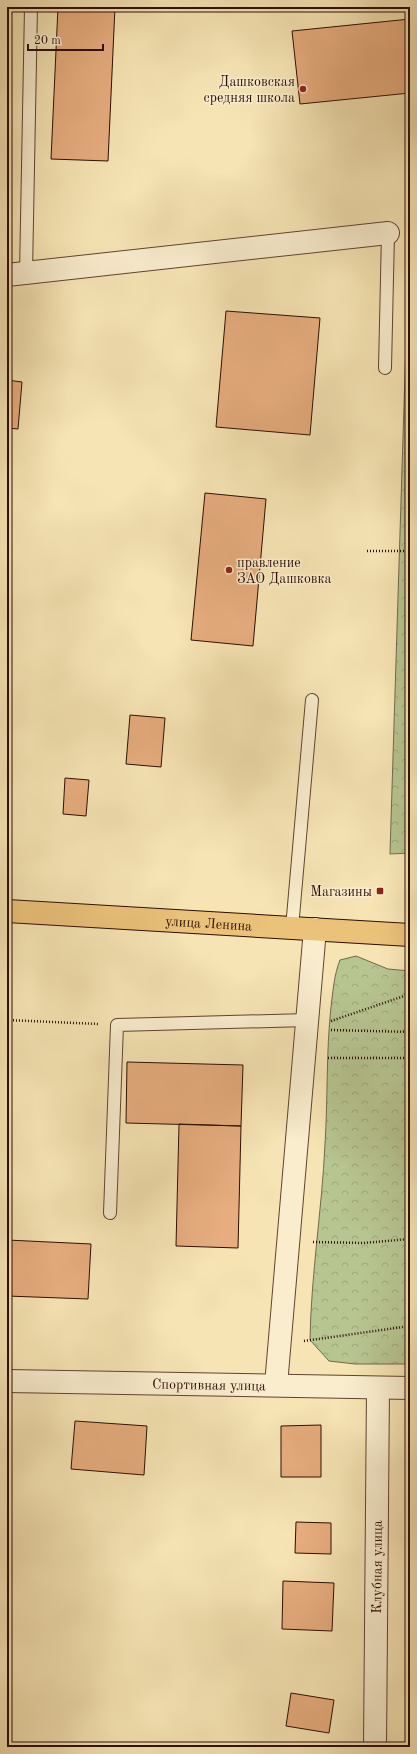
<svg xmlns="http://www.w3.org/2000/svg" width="417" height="1754" font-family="'Old Standard TT',serif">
	<defs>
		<pattern id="park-crowns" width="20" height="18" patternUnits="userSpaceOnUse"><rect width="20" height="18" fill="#b7c591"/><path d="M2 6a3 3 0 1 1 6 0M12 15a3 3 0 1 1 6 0" fill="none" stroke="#9ea87b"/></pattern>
	</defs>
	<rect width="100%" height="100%" fill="#f6e4b4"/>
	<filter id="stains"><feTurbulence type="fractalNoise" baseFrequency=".005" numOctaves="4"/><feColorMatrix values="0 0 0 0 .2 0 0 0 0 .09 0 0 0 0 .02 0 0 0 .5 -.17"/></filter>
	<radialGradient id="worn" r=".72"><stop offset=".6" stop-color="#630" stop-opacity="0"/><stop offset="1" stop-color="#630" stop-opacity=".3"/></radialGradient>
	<path fill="url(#park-crowns)" stroke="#72694a" d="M409 245 410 853 390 854V853Z
		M356 956 388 969 410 971V1364H355L329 1361 310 1340C311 1275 322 1209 325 1144 328 1098 326 1053 331 1007 333 991 334 975 340 960Z"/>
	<path fill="#e7ad7e" stroke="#2d0d03" d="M58 7H115L108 161 51 159Z
		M410 19V93L300 104 292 31Z
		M226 311 320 318 310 435 216 427Z
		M7 380 22 382 18 429 7 428Z
		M205 493 266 499 253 646 191 640Z
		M130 715 165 718 161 767 126 764Z
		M65 778 89 780 86 816 63 814Z
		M127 1062 243 1065 241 1126 126 1123Z
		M179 1124 241 1126 238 1248 176 1246Z
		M7 1240 91 1244 88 1299 7 1296Z
		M75 1421 147 1426 144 1475 71 1469Z
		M321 1425V1477H281V1426Z
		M296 1522 331 1523V1554L295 1553Z
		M283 1581 334 1583 332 1631 282 1629Z
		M291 1693 334 1700 329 1733 286 1726Z"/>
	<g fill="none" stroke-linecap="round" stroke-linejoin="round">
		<g stroke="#5f432f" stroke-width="14">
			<path id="service" d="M26 273 31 7
				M385 368 388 233
				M292 928 312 700
				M110 1213 117 1025 307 1020"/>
		</g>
		<g stroke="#5f432f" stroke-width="24">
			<g id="minor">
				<path d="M7 275 388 233"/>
				<path id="s1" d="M7 1381 410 1388"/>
				<path d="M276 1385 315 929"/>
				<path id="s2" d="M375 1747 378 1388"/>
			</g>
		</g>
		<g stroke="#2d0d03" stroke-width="24">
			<g id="primary">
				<path id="s3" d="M7 911 410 935"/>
			</g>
		</g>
		<path stroke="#2d0d03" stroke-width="2.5" stroke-dasharray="1 2" stroke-linecap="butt" d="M367 551H410
			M7 1020 98 1024
			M331 1021 410 994
			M331 1030 410 1032
			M328 1058H410
			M313 1242 363 1243 410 1239
			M304 1341 410 1326"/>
		<use href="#service" stroke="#f9edce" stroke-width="12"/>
		<use href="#minor" stroke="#f9edce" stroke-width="22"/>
		<use href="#primary" stroke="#ebc27a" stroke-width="22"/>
	</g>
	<g fill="#8f2418" stroke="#f9edce" stroke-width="1.5">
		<circle cx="303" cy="89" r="4"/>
		<circle cx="229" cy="570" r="4"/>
		<rect x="376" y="887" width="8" height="8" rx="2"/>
	</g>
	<g text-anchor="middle" stroke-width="3" stroke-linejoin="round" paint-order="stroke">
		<g font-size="14" fill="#2d0d03" stroke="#f9edce" text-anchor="end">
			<text x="295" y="86">Дашковская<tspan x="295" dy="16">средняя школа</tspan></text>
			<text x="237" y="567" text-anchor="start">правление<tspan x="237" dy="16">ЗАО Дашковка</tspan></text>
			<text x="372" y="896">Магазины</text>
		</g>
		<g font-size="14" fill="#2d0d03" stroke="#f9edce">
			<text dy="5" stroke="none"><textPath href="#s3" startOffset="202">улица Ленина</textPath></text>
			<text dy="5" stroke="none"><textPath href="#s1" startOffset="202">Спортивная улица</textPath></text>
			<text dy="5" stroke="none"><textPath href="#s2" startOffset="180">Клубная улица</textPath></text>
		</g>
	</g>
	<rect width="417" height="1754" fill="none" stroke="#f6e4b4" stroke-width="24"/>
	<rect x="8" y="8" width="401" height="1738" fill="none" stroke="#2d0d03" stroke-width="2"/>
	<rect x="12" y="12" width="393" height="1730" fill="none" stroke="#2d0d03"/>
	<path d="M28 44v6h75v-6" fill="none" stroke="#2d0d03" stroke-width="2"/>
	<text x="34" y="44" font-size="12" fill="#2d0d03" stroke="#f9edce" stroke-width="3" paint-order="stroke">20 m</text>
	<rect width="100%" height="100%" filter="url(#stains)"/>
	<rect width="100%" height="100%" fill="url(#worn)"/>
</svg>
